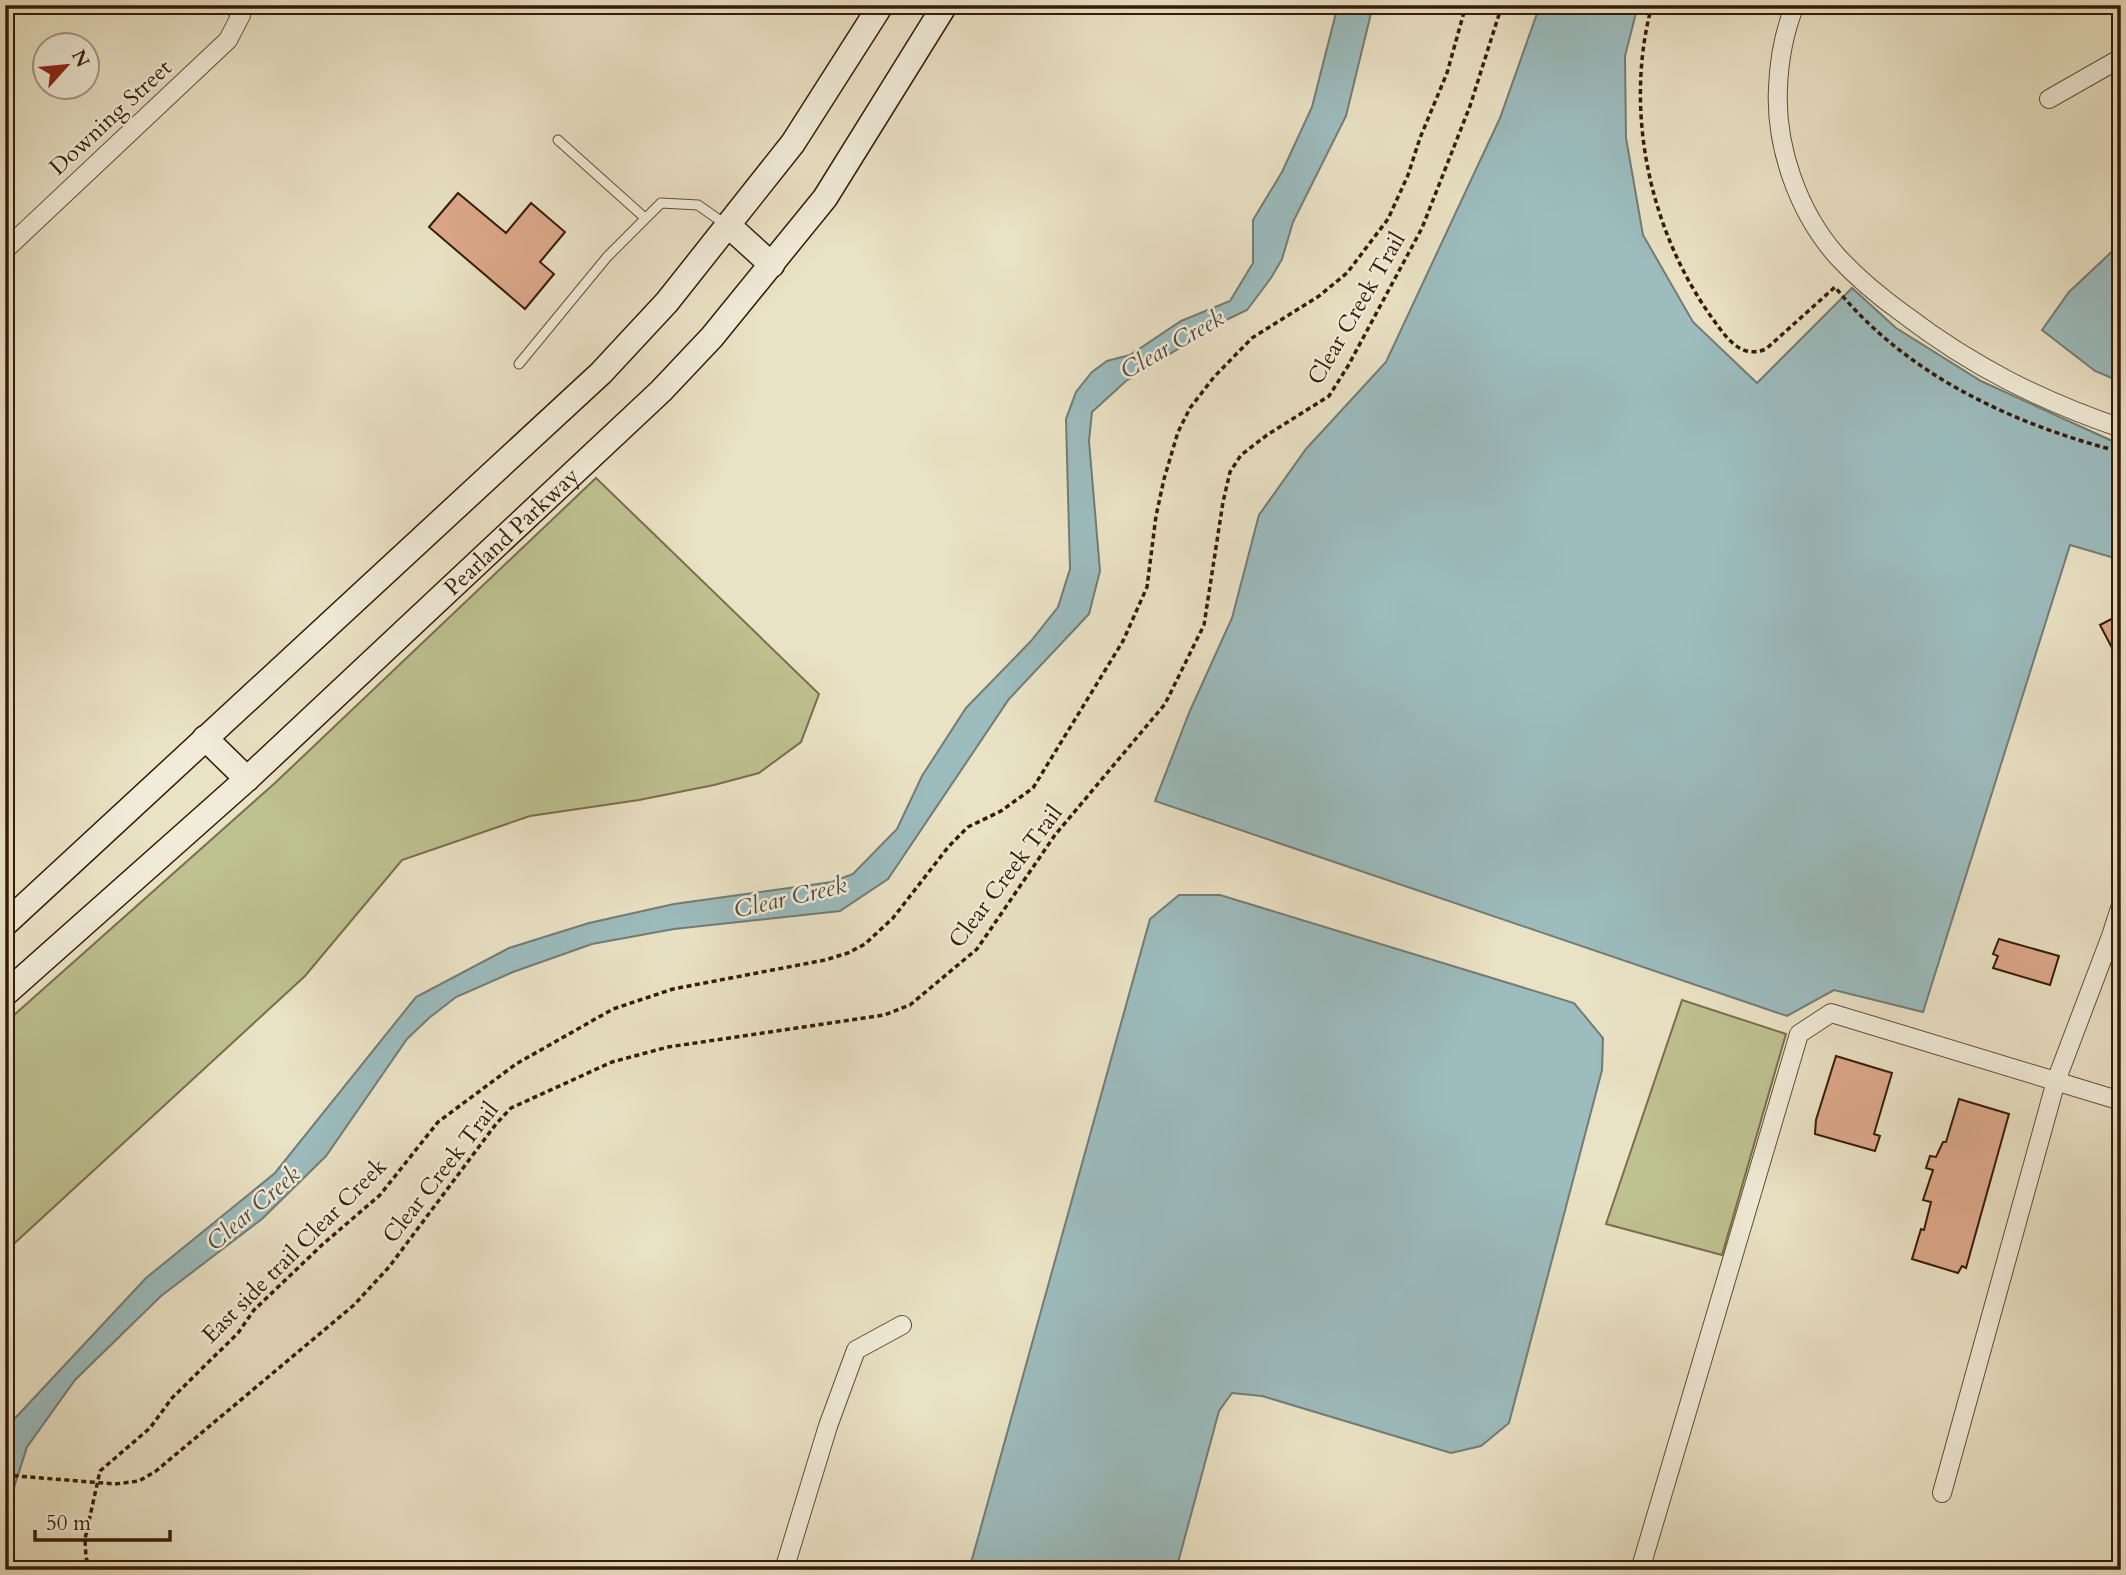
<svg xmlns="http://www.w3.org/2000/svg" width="2126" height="1575" font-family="Cardo,serif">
	<rect width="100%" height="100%" fill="#eae2c5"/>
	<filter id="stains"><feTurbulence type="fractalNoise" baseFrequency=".00286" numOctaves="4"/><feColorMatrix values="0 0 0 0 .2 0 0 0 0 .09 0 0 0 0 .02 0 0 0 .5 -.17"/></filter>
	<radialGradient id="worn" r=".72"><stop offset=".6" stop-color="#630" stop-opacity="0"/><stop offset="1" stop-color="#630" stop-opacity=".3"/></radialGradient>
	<path fill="#bec190" stroke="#7a6e4c" stroke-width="2" d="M596 478 819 694 801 742 759 773 714 785 639 800 530 816 402 860 305 976 5 1252V1023L275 783Z
		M1682 1000 1786 1034 1722 1255 1606 1224Z"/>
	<path fill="#9cbcbe" stroke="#737c75" stroke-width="2" d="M1338 5H1373L1346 116 1293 222 1282 259 1271 278 1247 310 1222 322 1126 381 1092 412 1089 441 1100 571 1089 614 1009 699 888 879 840 911 674 929 592 944 513 972 456 997 429 1018 407 1039 326 1156 262 1219 161 1296 75 1380 27 1447 10 1500 8 1570H5V1429L146 1278 275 1173 416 997 509 948 589 923 674 904 832 882 853 874 897 829 922 776 966 708 1031 641 1058 607 1070 569 1066 419 1076 392 1092 372 1107 361 1130 355 1181 321 1230 301 1253 263V220L1282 172 1312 107Z
		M1540 5H1638L1625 56 1626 138 1643 235 1693 322 1757 383 1852 288 1896 328 1981 381 2121 445V560L2070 545 1923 1012 1834 990 1787 1016 1155 801 1189 713 1232 618 1259 515 1306 449 1386 362 1500 118Z
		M2121 243V382L2095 371 2042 330 2069 292Z
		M1179 895H1220L1574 1003 1603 1038 1602 1070 1509 1423 1481 1446 1451 1453 1262 1396 1232 1393 1219 1411 1176 1570H969L1150 919Z"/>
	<path fill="#dda98b" stroke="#351b07" stroke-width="2" d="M458 193 506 233 531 203 565 232 540 262 554 274 525 309 429 227Z
		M2121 614V665L2100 625Z
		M1999 939 2059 956 2050 985 1993 968 1998 956 1993 954Z
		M1836 1056 1892 1073 1874 1134 1880 1136 1875 1151 1815 1134 1816 1120Z
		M1959 1099 2009 1114 1966 1268 1962 1266 1958 1273 1912 1259 1921 1229 1924 1230 1931 1202 1923 1200 1933 1170 1926 1168 1930 1156 1936 1157 1943 1142H1946Z"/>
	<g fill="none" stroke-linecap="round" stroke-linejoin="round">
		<g stroke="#624d36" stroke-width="11">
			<path id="service" d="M558 140 645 218
				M519 364 607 257 661 203 698 205 725 224"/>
		</g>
		<g stroke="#624d36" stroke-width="20">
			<path id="minor" d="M1795 5C1784 32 1779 60 1778 88 1775 146 1798 212 1837 256 1857 278 1880 297 1905 315 1972 366 2041 401 2121 428
				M2049 99 2121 58
				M5 250 228 40 241 15 233 5
				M1942 1493 2056 1081 2111 936 2121 905
				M784 1570 828 1426 856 1350 902 1325
				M1640 1570 1799 1034 1831 1013 2121 1101"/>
		</g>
		<g stroke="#351b07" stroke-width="27">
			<g id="secondary">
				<path d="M729 226 772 265"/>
				<path d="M205 738 247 779"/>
				<path d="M5 924 601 373 667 302 793 143 881 5"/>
				<path id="s1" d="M5 994 247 779 661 391 712 337 825 198 945 5"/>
			</g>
		</g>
		<path stroke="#351b07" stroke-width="3.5" stroke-dasharray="5 3.5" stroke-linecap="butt" d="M1652 5C1623 111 1650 234 1715 322 1728 340 1742 359 1766 349L1835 287C1906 375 2012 424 2121 452
			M5 1475 115 1484 139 1481 156 1471 354 1305 389 1267 496 1124 511 1108 612 1062 668 1047 884 1015 910 1005 977 949 1055 835 1165 704 1204 625 1223 502 1230 472 1241 455 1267 435 1329 396 1348 366 1422 228 1470 106 1502 5
			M92 1570 86 1558 85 1539 100 1471 150 1428 172 1398 238 1333 254 1310 323 1244 380 1195 438 1122 516 1064 613 1009 673 989 825 960 848 953 865 944 893 918 949 846 968 827 1001 811 1033 788 1123 641 1147 587 1156 516 1164 479 1178 432 1190 408 1214 377 1252 338 1319 296 1347 273 1388 219 1408 175 1420 138 1447 73 1466 5"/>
		<use href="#service" stroke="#f1ecd9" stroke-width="9"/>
		<use href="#minor" stroke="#f1ecd9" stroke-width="18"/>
		<use href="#secondary" stroke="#f1ecd9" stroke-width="24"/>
	</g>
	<g text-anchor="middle" stroke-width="5" stroke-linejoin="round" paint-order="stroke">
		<g font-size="23" fill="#351b07" stroke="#f1ecd9">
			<text transform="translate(110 117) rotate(-43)" y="8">Downing Street</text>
			<text transform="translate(1356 308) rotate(-60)" y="8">Clear Creek Trail</text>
			<text dy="8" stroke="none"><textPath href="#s1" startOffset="686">Pearland Parkway</textPath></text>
			<text transform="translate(1005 876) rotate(-53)" y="8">Clear Creek Trail</text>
			<text transform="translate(440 1172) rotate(-52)" y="8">Clear Creek Trail</text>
			<text transform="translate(294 1250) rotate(-45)" y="8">East side trail Clear Creek</text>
		</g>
		<g font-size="24" font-style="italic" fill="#544b3e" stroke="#f1ecd9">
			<text transform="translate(1172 344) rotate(-30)" y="8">Clear Creek</text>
			<text transform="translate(790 897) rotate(-13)" y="8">Clear Creek</text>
			<text transform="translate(253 1208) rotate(-41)" y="8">Clear Creek</text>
		</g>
	</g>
	<rect width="2126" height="1575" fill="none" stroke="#eae2c5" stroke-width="28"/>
	<rect x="7" y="7" width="2112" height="1561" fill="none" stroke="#351b07" stroke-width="3.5"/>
	<rect x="14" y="14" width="2098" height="1547" fill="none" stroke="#351b07" stroke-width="2"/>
	<g transform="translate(66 66) rotate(63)"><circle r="33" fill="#f1ecd9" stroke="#a69885" stroke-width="2"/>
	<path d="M0-5L12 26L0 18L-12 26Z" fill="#8f2418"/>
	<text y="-10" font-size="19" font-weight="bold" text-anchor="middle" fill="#351b07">N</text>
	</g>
	<path d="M35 1530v10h135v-10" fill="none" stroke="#351b07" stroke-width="3.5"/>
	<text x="46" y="1530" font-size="21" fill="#351b07" stroke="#f1ecd9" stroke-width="5" paint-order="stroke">50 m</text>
	<rect width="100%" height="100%" filter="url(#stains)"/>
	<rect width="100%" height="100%" fill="url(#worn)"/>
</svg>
